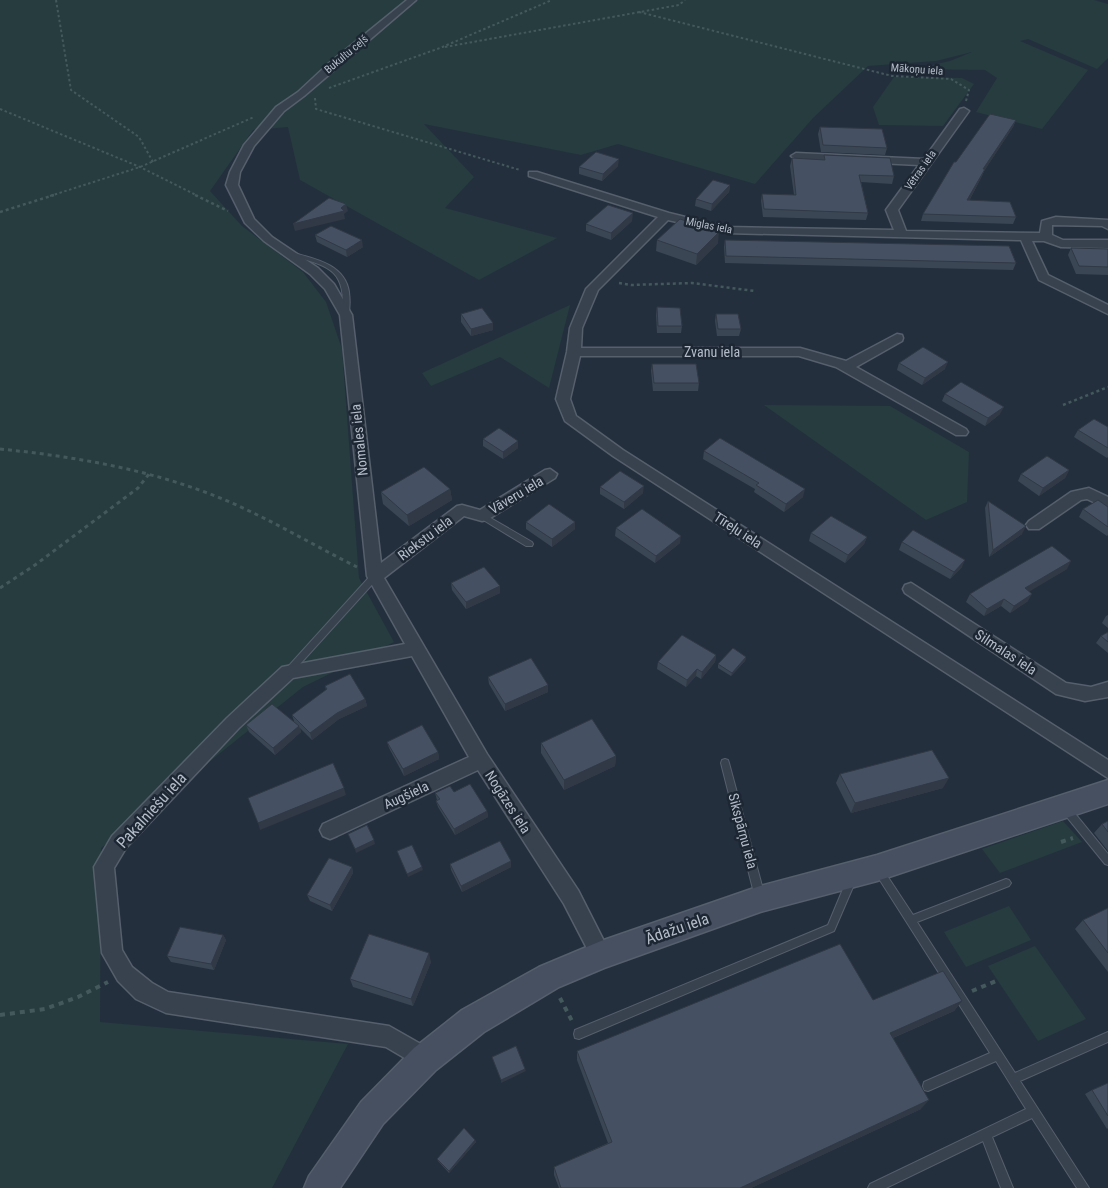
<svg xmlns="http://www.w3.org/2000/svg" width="1108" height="1188" font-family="'Roboto Condensed',sans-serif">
	<rect width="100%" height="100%" fill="#242f3e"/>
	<path fill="#263c3f" d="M0 0H1094L1108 4V58L1097 69 1028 39 1020 41 1088 70 1042 129 976 112 997 78 985 70 914 69 950 61 972 52 936 61 868 66 813 118 755 184 618 144 581 155 424 124 474 177 445 208 557 238 479 280 300 180 288 127 253 130 210 191 242 226 303 272 326 302 342 349 359 578 394 642 303 687 101 848 100 1022 348 1044 272 1188H0Z
		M894 77 962 78 974 84 943 126 879 125 873 107Z
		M570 305 549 388 500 357 431 386 422 373Z
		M764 405 890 406 969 452 967 502 926 520Z
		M1063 821 1082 842 1000 873 982 849Z
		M1009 906 1031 940 966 967 944 932Z
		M1035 946 1086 1019 1038 1041 988 966Z"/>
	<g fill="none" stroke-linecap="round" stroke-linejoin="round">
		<g stroke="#565f6c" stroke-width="2">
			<path id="lane" d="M294 253C316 259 345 265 349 292 350 300 350 309 348 316H344L343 315C345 270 332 267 292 256V254Z
				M482 513 532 542 533 544 532 546H526L480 518 478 516Z
				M375 573 379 576 378 578 291 674 288 675 285 674 284 672 285 670 372 574Z
				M725 759 728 760 729 763 765 897 763 900 760 901 757 900 755 897 721 763 722 760Z
				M1065 804 1068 805 1108 854V865L1105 864 1062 811 1061 808 1062 805Z
				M879 867 882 868 913 915 1006 879 1009 880 1011 883 1009 886 917 922 1015 1073 1108 1032V1042L1020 1081 1089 1188H1077L1032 1118 992 1137 1013 1188H1001L983 1141 886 1188H868L870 1184 1026 1109 996 1061 928 1091 924 1090 923 1086 924 1082 990 1053 876 874 874 871 876 868Z
				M851 876 854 877 856 880 834 931 579 1039 575 1038 574 1034 575 1030 828 925 848 877Z"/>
		</g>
		<g stroke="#565f6c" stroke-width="3">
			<path id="street" d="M407 0H416L304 96 284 111 254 146 240 172 238 185 254 219 272 237 318 268 334 284 352 315 381 563 457 506 462 505 480 510 545 470 550 469 557 474 555 478 487 520 482 521 464 516 384 578 487 754 578 890 611 955 608 962 601 965 594 962 564 904 478 770 337 836 330 839 323 836 320 830 323 824 469 757 412 656 293 678 239 728 126 848 114 868 122 950 132 967 152 983 168 992 389 1026 433 1051 436 1059 433 1067 425 1070 386 1047 166 1013 136 999 118 981 102 953 94 867 112 836 227 718 282 667 405 644 367 576 340 315 325 289 310 274 264 241 245 223 226 185 230 172 244 145 276 107 298 92 327 65Z
				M964 108 969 111 898 210 906 231 1040 233 1042 221 1056 217 1108 220V229L1102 226 1052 225V235L1063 240H1108V248L1061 247 1044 241H1032L1048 275 1108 305V314L1039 280 1021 240 726 233 668 220 598 290 582 328 581 348H800L846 361 897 334 902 335 903 338 902 341 856 367 966 429 968 432 966 435H956L836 367 799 356H580L570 399 576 416 623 450 1108 760V778L613 456 565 421 556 399 567 352 570 328 586 289 658 217 529 176V172H537L669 213 726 227 894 230 886 210 919 165 796 159 791 156 796 153 924 159 960 109Z
				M1089 488 1108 497V509L1087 499 1081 500 1039 529H1029L1026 525 1029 521 1071 492Z
				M911 583 1066 683 1091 687 1108 682V697L1085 701 1056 694 905 593 903 589 905 585Z"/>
		</g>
		<g stroke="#565f6c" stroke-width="3">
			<path id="secondary" d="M1108 780V804L877 881 760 912 604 968 559 987 484 1032 436 1070 383 1124 340 1188H304L309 1176 361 1102 414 1048 462 1010 539 967 601 941 760 886 877 855Z"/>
		</g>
		<path stroke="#44595c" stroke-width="2" stroke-dasharray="2.5 2.5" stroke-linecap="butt" d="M56 0 71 90 139 137 153 162
			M639 12 892 76 951 79 969 90 966 101
			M445 47 679 5 685 0
			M329 88 440 48 552 0
			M315 98 316 109 520 170
			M0 109 140 167 198 196
			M50 196 140 167 254 117"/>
		<path stroke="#44595c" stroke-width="2.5" stroke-dasharray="3 3" stroke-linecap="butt" d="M195 195 228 211
			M0 212 54 195
			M619 283 631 285 692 283 755 291
			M1063 405 1108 387"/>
		<path stroke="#44595c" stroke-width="3" stroke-dasharray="4 4" stroke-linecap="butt" d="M0 449C79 457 159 471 232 503 275 522 315 546 357 567
			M0 588 35 565 138 488 149 474"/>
		<path stroke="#44595c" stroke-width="4" stroke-dasharray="5 5" stroke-linecap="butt" d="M1061 842 1073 838
			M972 991 996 981
			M560 998 572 1021
			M0 1015 45 1009 78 997 108 982"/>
		<use href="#lane" fill="#38414e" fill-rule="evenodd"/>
		<use href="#street" fill="#38414e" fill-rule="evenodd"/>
		<use href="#secondary" fill="#465061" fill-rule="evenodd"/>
	</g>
	<path fill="#3b4654" d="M1016 120 1013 127 984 171 982 176 969 201 1016 217 1013 224 921 221 923 214 956 162Z
		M820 127 887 148 885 155 821 152 818 134Z
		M824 155 894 176 892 184 861 182 868 213 866 220 763 217 761 201 762 194 794 195 790 166 792 158 824 160Z
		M618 166 602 181 579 174V167Z
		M730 185 729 192 711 211 695 206 696 199Z
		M632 221 611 240 586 231V224Z
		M315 235 363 247 347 257 317 242Z
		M657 240 718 243 696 265 656 251Z
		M725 240 1016 263 1013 270 725 263 724 247Z
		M1071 248 1108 249V275L1076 274 1068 255Z
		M657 307 682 326 681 333H657L656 315Z
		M461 314 493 323V330L471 336 461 322Z
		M716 314 741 329 739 336H717L715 321Z
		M899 363 945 369 922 385 897 370Z
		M652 364 699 383 698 391H653L651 371Z
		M945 394 1000 414 985 426 942 401Z
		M1108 427V457L1107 458 1074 437 1078 430Z
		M483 439 518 448 503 459 483 446Z
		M704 451 803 497 784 512 754 492 755 489 703 459Z
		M1069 470 1065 478 1039 496 1018 481 1021 474Z
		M600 487 643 493 624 509 600 494Z
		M450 489 452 500 409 526 383 504 381 492Z
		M988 501 1022 534 989 557 985 508Z
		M1108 507V535L1107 536 1079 517 1083 509Z
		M526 522H575V529L552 547 526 529Z
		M616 528 680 543 655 563 615 536Z
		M811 533 867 537 864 544 845 563 809 541Z
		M902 542 962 567 950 579 899 550Z
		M1067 569 1029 591 1028 601 1010 613 1001 606 984 616 966 602 970 594Z
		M451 583 500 593 466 609 452 590Z
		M1108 615V628L1102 623 1106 616Z
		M1108 632V653L1096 643 1101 636Z
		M716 655 715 662 701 679 696 676 686 687 657 669 658 662Z
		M746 657 745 661 731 676 718 668V664Z
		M488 677 548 685V692L505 711 489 684Z
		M325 686 365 699 367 706 339 719 312 740 300 728 301 732 275 755 249 732 246 725 294 721 292 715 326 690Z
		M387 742 438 752 439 759 404 776 389 748Z
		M541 743 616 756 615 766 564 790 541 753Z
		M840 774 943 788 851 813 836 783Z
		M454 792 487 811 488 817 455 835 438 807 436 801 437 800 435 793Z
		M1108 821V851L1094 833 1102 824Z
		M511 861V867L462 892 451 870 450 864Z
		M352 867 353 873 332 911 310 901 307 895Z
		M1108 908V972L1075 929 1083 920Z
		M223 935 226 940 214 970 171 962 167 956Z
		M431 962 413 1006 353 987 350 979Z
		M873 1000 962 1001 954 1011 893 1038 921 1109 751 1188H559L554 1175V1167L608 1143 577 1060V1051Z
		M1108 1083V1128L1107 1129 1085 1094 1092 1090Z
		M475 1140 476 1142 449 1173 438 1161 437 1159Z"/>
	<path fill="#303945" d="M1016 120 1013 127 984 171 982 176 965 208 967 200 983 169Z
		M619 159 618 166 602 181 603 174Z
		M730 185 729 192 711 211 712 204Z
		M346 204 348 211 344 214 345 219 295 231 293 224 341 208Z
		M633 213 632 221 611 240V233Z
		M719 232 718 243 696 265 697 254Z
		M362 240 363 247 347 257 346 250Z
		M493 323V330L471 336V329Z
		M948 362 945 369 922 385 925 378Z
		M1004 407 1000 414 985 426 988 418Z
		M518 441V448L503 459V452Z
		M1069 470 1065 478 1039 496 1043 488Z
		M644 486 643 493 624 509V502Z
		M450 489 452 500 409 526 407 515Z
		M805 489 803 497 784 512 786 504Z
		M575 522V529L552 547V539Z
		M1026 526 1022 534 989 557 993 550Z
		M681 536 680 543 655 563 656 556Z
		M867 537 864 544 845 563 848 555Z
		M965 560 962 567 950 579 954 572Z
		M1071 561 1067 569 1022 596 1025 588Z
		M500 586V593L466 609V602Z
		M1032 594 1028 601 1010 613 1014 606Z
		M1004 599 1001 606 984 616 987 609Z
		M716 655 715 662 701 679 702 672Z
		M746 657 745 661 731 676 732 673Z
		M697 669 696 676 686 687 687 680Z
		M548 685V692L505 711V704Z
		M365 699 367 706 339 719 312 740 310 733 337 713Z
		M299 726 301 732 275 755 273 748Z
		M438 752 439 759 404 776 403 769Z
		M616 756 615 766 564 790V780Z
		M949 778 943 788 851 813 855 803Z
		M344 788 346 795 260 830 258 823Z
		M487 811 488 817 455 835 454 829Z
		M374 840 375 844 356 853 355 849Z
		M511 861V867L462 892 461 886Z
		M352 867 353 873 332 911 330 905Z
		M422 867 423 870 408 877 407 874Z
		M223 935 226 940 214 970 211 964Z
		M429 953 431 962 413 1006 411 999Z
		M962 1001 954 1011 883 1042 890 1033Z
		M525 1069 526 1071 501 1083V1080Z
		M929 1100 921 1109 751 1188H740Z
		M475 1140 476 1142 449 1173V1171Z"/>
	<path fill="#455162" stroke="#303945" d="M990 114 1016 120 983 169H985L967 200 1010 202 1016 217 923 214 954 162H956Z
		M820 127 882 129 887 148 823 145Z
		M596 152 619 159 603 174 579 167Z
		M824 155 890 158 894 176 859 175 868 213 764 209 762 194 796 195 792 158 825 160Z
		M713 180 730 185 712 204 696 199Z
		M329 198 346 204 341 208 344 211 293 224Z
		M608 205 633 213 611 233 586 224Z
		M680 219 719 232 697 254 657 240Z
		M331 226 362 240 346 250 315 235Z
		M725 240 1009 246 1016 263 726 256Z
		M1071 248 1108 249V267L1079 266Z
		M657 307 680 308 682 326H658Z
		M482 308 493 323 471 329 461 314Z
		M716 314H738L741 329H718Z
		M923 347 948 362 925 378 899 363Z
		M652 364H696L699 383H654Z
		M961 382 1004 407 988 418 945 394Z
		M1094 419 1108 427V448L1078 430Z
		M499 428 518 441 503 452 483 439Z
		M720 438 805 489 786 504 756 485 759 483 704 451Z
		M1047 456 1069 470 1043 488 1021 474Z
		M424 467 450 489 407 515 381 492Z
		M620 471 644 486 624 502 600 487Z
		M1098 500 1108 507V527L1083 509Z
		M988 501 1026 526 993 550Z
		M549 504 575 522 552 539 526 522Z
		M642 509 681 536 656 556 616 528Z
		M831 516 867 537 848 555 811 533Z
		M913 530 965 560 954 572 902 542Z
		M1052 546 1071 561 1025 588 1032 594 1014 606 1004 599 987 609 970 594 988 583Z
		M484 567 500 586 466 602 451 583Z
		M1108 632V642L1101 636Z
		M682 635 716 655 702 672 697 669 687 680 658 662Z
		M733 648 746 657 732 673 718 664Z
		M531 658 548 685 505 704 488 677Z
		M350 674 365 699 337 713 310 733 292 715 327 689 325 686Z
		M272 704 299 726 273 748 246 725Z
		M592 719 616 756 564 780 541 743Z
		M422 725 438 752 403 769 387 742Z
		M932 750 949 778 855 803 840 774Z
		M333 763 344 788 258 823 248 798Z
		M470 784 487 811 454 829 436 801 440 799 435 793 450 786 454 792Z
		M1108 821V832L1102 824Z
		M367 825 374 840 355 849 348 834Z
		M500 841 511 861 461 886 450 864Z
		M412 845 422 867 407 874 397 851Z
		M329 858 352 867 330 905 307 895Z
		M1108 908V953L1083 920Z
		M180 927 223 935 211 964 167 956Z
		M369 934 429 953 411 999 350 979Z
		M840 944 873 1000 943 971 962 1001 890 1033 929 1100 740 1188H561L554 1167 612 1142 577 1051Z
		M516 1046 525 1069 501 1080 492 1057Z
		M1108 1083V1116L1092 1090Z
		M464 1128 475 1140 449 1171 437 1159Z"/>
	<g text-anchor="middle" stroke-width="5" stroke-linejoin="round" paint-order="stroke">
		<g font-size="11" fill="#b4bcc9" stroke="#1d2633">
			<text transform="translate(346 54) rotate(-40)" y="4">Bukultu ceļš</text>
			<text transform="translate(917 69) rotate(4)" y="4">Mākoņu iela</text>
			<text transform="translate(920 170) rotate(-55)" y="4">Vētras iela</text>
			<text transform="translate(709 225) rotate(11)" y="4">Miglas iela</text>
		</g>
		<g font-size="14" fill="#b4bcc9" stroke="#1d2633">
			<text x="712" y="357">Zvanu iela</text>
			<text transform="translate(359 440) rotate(-96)" y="5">Nomales iela</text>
			<text transform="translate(516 495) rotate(-31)" y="5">Vāveru iela</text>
			<text transform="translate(738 530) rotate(33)" y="5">Tīreļu iela</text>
			<text transform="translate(425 538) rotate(-37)" y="5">Riekstu iela</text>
			<text transform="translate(1006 652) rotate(33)" y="5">Silmalas iela</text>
			<text transform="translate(406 795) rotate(-25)" y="5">Augšiela</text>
			<text transform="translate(508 802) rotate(57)" y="5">Nogāzes iela</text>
			<text transform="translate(743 831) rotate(75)" y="5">Sikspārņu iela</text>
		</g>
		<g font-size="16" fill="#b4bcc9" stroke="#1d2633">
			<text transform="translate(151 810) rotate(-48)" y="6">Pakalniešu iela</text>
			<text transform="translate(677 928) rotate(-19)" y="6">Ādažu iela</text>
		</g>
	</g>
</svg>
